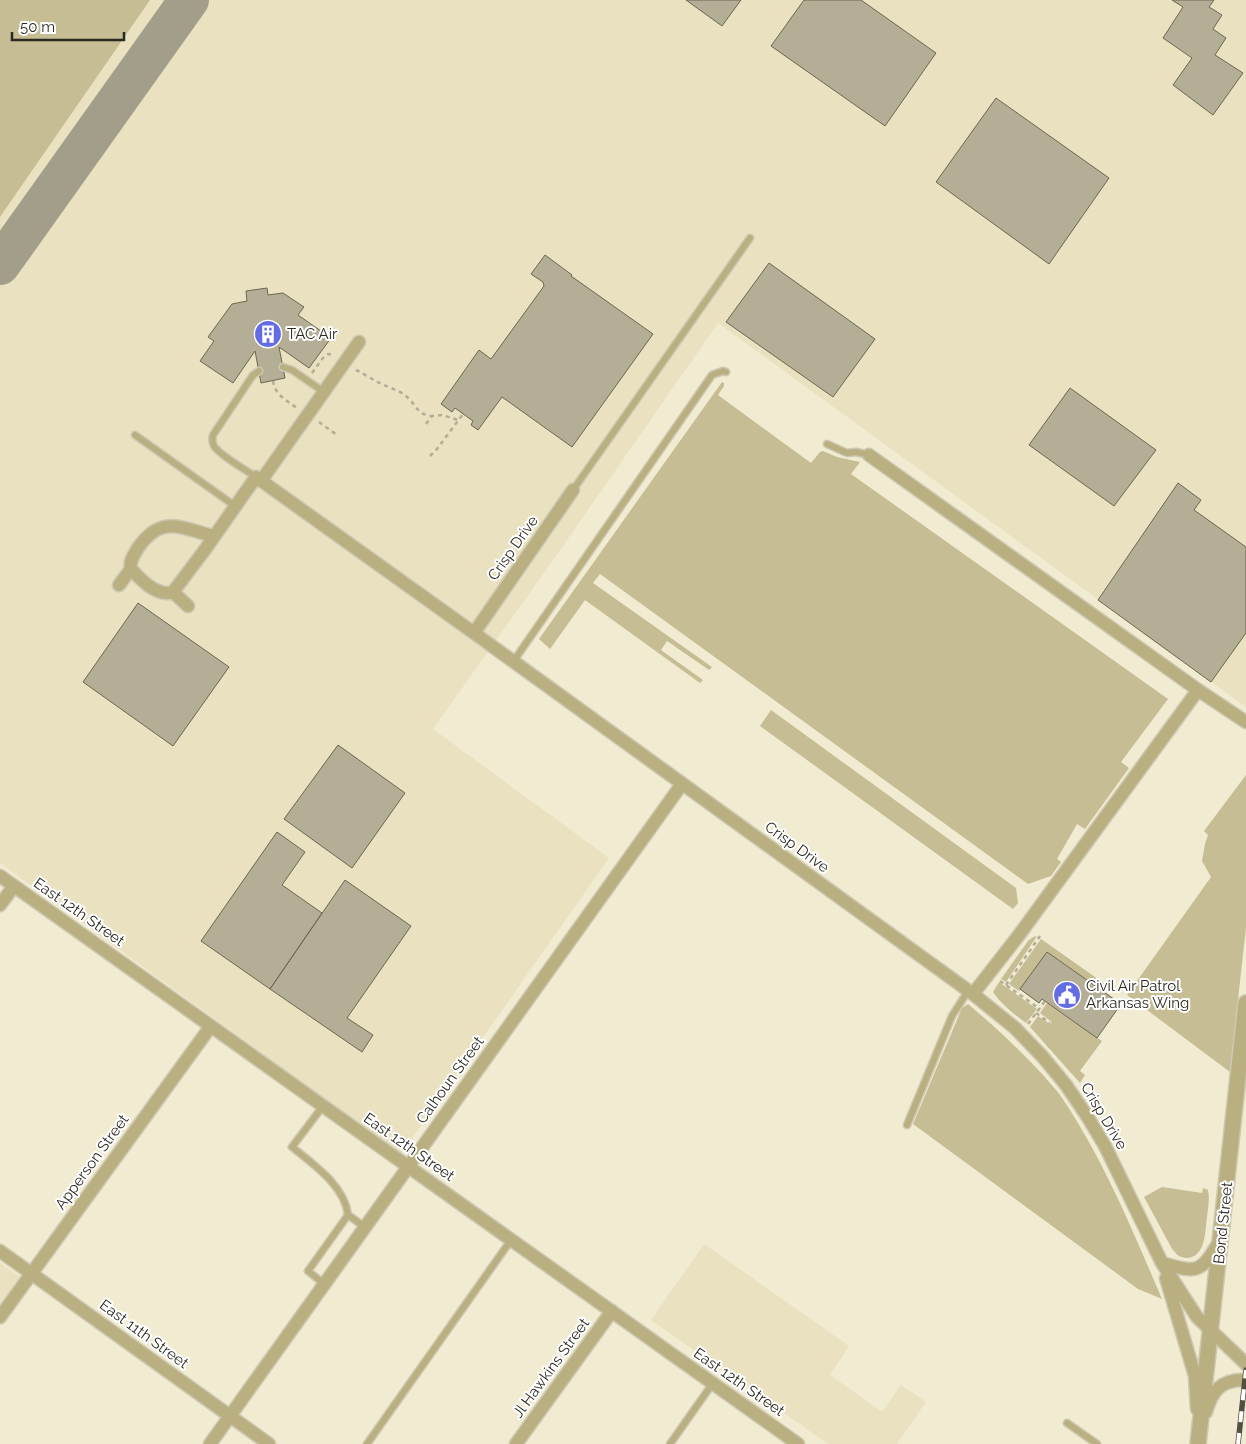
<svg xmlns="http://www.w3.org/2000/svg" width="1246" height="1444" font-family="Raleway,sans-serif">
	<rect width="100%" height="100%" fill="#f1ebd1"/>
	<path fill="#e9e1c0" d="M0 0H1246V707L718 323 549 566 433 729 609 858 401 1154 0 863Z
		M704 1244 849 1346 830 1375 882 1412 901 1385 926 1402 897 1444H828L651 1320Z
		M0 1263 20 1277 0 1304Z"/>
	<path fill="#c6bd94" d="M0 0H150L0 217Z
		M722 382 724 383V386L718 395 811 463 820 452 823 451 837 457 860 462 851 474 1168 699 1121 762 1129 768 1085 829 1077 824 1057 859 1061 862 1051 876 1028 884 600 574 593 583 712 667 709 670 667 641 661 650 703 680 700 683 585 600 550 649 539 639Z
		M771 710 1016 888 1018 903 1013 909 760 726Z
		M1246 775V927L1230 1072 1127 995 1211 877 1202 861 1205 844 1208 835 1204 831Z
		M1037 936 1006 982 1001 979 1028 941 1033 937Z
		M1041 939 1105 984 1101 990 1047 952 1019 991 1009 984Z
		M999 982 1037 1009 1026 1023C1014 1014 1002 1005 993 992Z
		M1047 1003 1102 1041 1080 1071 1085 1075 1080 1083 1030 1027 1038 1016 1050 1024 1052 1022 1040 1013Z
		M968 1004C994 1026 1020 1050 1043 1075 1048 1081 1055 1088 1060 1095 1103 1158 1132 1229 1162 1299L1138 1289 913 1124 962 1008Z
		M1162 1187 1202 1193 1203 1188 1208 1190C1210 1199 1208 1208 1207 1217 1205 1231 1206 1258 1186 1258 1178 1257 1175 1253 1171 1247L1144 1197Z"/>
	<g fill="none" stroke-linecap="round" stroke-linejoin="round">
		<path stroke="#a29e8a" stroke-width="40" d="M0 265 189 0"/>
	</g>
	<path fill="#b4ae96" stroke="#6c6750" d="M686 0H741L722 26Z
		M804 0H861L936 53 885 126 771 46Z
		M1172 0H1214L1209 7 1222 15 1213 29 1226 38 1215 55 1243 73 1213 115 1173 85 1192 58 1163 38 1183 7Z
		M996 98 1109 178 1049 264 936 182Z
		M545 255 572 275 571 276 653 334 572 447 502 397 478 430 471 425 473 421 455 408 452 412 441 404 479 350 491 359 544 286 543 282 531 274Z
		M769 263 875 339 833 397 726 322Z
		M267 288 268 295 283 293 304 307 298 315 331 338 309 368 279 347 285 378 261 383 255 351 233 383 200 361 214 341 208 337 232 304 247 301 246 291Z
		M1070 388 1156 450 1114 506 1029 445Z
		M1178 483 1201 500 1194 510 1246 547V633L1211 682 1098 600Z
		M138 603 229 667 173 746 83 682Z
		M338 745 405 793 352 868 284 819Z
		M277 832 305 852 282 885 322 913 270 989 201 941Z
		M345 880 411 926 347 1018 373 1035 362 1052 270 989Z
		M1047 952 1121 1004 1097 1038 1042 999 1039 1003 1020 989Z"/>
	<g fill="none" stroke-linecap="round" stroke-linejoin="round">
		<g stroke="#cdc8b1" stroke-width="9">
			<path id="service" d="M283 367 292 370 324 392
				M135 435 235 506
				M827 444 847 453 856 452 869 455
				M256 477C246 470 219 455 214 446 212 442 212 439 213 435L253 375 259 371
				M573 490 750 238
				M513 662 712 375 723 371 726 372
				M323 1106 292 1147C313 1164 345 1186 348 1215
				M907 1125 952 1016 968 991
				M324 1284 308 1271 348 1215 365 1227
				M1067 1423 1097 1444
				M367 1444 511 1240
				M670 1444 713 1383"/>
		</g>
		<g stroke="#cdc8b1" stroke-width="15">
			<path id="minor" d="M869 455 1198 690 1019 935 973 994
				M261 481 359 342
				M573 490 474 633 973 994 1015 1028 1042 1056 1066 1085 1087 1116 1105 1146 1162 1263 1197 1317 1246 1364
				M131 569C141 580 157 597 173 592L188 606
				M119 585 131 569C129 561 134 555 138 548 161 514 181 528 213 536
				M173 592 204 551 256 477 474 633
				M1198 690 1246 722
				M0 876 798 1444
				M0 905 14 886
				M0 1251 269 1444
				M1162 1263C1197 1273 1200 1274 1219 1242
				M1166 1278 1195 1376 1197 1409
				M0 1317 211 1026
				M1206 1412C1212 1390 1222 1379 1246 1380
				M210 1444 682 784
				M516 1444 612 1311"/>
		</g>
		<g stroke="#cdc8b1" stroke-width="18">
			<path id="tertiary" d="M1198 1444 1246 1003"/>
		</g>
		<path stroke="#b2ad98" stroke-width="2.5" stroke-dasharray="4 4" stroke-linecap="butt" d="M356 370C365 374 374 381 384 385 392 389 402 391 408 398 418 407 416 414 432 416
			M312 373 323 358 328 354 334 355
			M273 381C275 395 286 400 297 408
			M319 422 337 435
			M426 424 432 416 442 415 458 420
			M430 456 437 449 463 414
			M1000 981 1040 1009
			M1006 985 1040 936
			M1036 1013 1050 1023
			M1028 1024 1045 1001"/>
		<use href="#service" stroke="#baaf81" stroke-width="6"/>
		<use href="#minor" stroke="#baaf81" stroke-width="12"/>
		<use href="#tertiary" stroke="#baaf81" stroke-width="15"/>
		<g stroke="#525042" stroke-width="5.5">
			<path id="rail" d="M1238 1444 1246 1370"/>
		</g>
		<use href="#rail" stroke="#fff" stroke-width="4" stroke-dasharray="11" stroke-linecap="butt"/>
	</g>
	<defs>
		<g id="building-disc" transform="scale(1.4375)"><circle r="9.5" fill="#646ce4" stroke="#fff"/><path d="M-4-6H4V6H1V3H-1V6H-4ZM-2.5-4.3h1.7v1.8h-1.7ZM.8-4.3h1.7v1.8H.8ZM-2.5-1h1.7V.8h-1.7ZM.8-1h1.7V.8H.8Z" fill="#fff"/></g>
		<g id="civic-disc" transform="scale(1.4375)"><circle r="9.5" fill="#646ce4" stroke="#fff"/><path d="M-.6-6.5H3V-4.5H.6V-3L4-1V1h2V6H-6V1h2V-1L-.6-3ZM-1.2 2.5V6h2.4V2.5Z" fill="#fff"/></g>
	</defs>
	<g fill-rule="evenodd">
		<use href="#building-disc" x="268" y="334"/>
		<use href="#civic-disc" x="1067" y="995"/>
	</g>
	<g text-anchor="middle" stroke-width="4" stroke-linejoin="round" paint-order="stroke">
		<g font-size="15" fill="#2b291f" stroke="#fff" text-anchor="start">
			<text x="287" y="339">TAC Air</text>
			<text x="1086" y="991">Civil Air Patrol<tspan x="1086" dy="17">Arkansas Wing</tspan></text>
		</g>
		<g font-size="15" fill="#2b291f" stroke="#fff">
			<text transform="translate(513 548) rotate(-55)" y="5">Crisp Drive</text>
			<text transform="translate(797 847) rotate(36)" y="5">Crisp Drive</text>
			<text transform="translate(79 912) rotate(35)" y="5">East 12th Street</text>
			<text transform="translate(450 1080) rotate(-54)" y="5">Calhoun Street</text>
			<text transform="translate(1104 1116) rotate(59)" y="5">Crisp Drive</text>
			<text transform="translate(409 1147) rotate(35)" y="5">East 12th Street</text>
			<text transform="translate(92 1162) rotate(-54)" y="5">Apperson Street</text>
			<text transform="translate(1223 1223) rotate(-84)" y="5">Bond Street</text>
			<text transform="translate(144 1334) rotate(36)" y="5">East 11th Street</text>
			<text transform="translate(551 1368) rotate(-54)" y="5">Jl Hawkins Street</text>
			<text transform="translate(739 1382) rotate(35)" y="5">East 12th Street</text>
		</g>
	</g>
	<path d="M12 32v8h112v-8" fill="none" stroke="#2b291f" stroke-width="2.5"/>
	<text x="20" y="32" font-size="15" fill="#2b291f" stroke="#ffffff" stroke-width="4" paint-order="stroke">50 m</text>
</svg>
